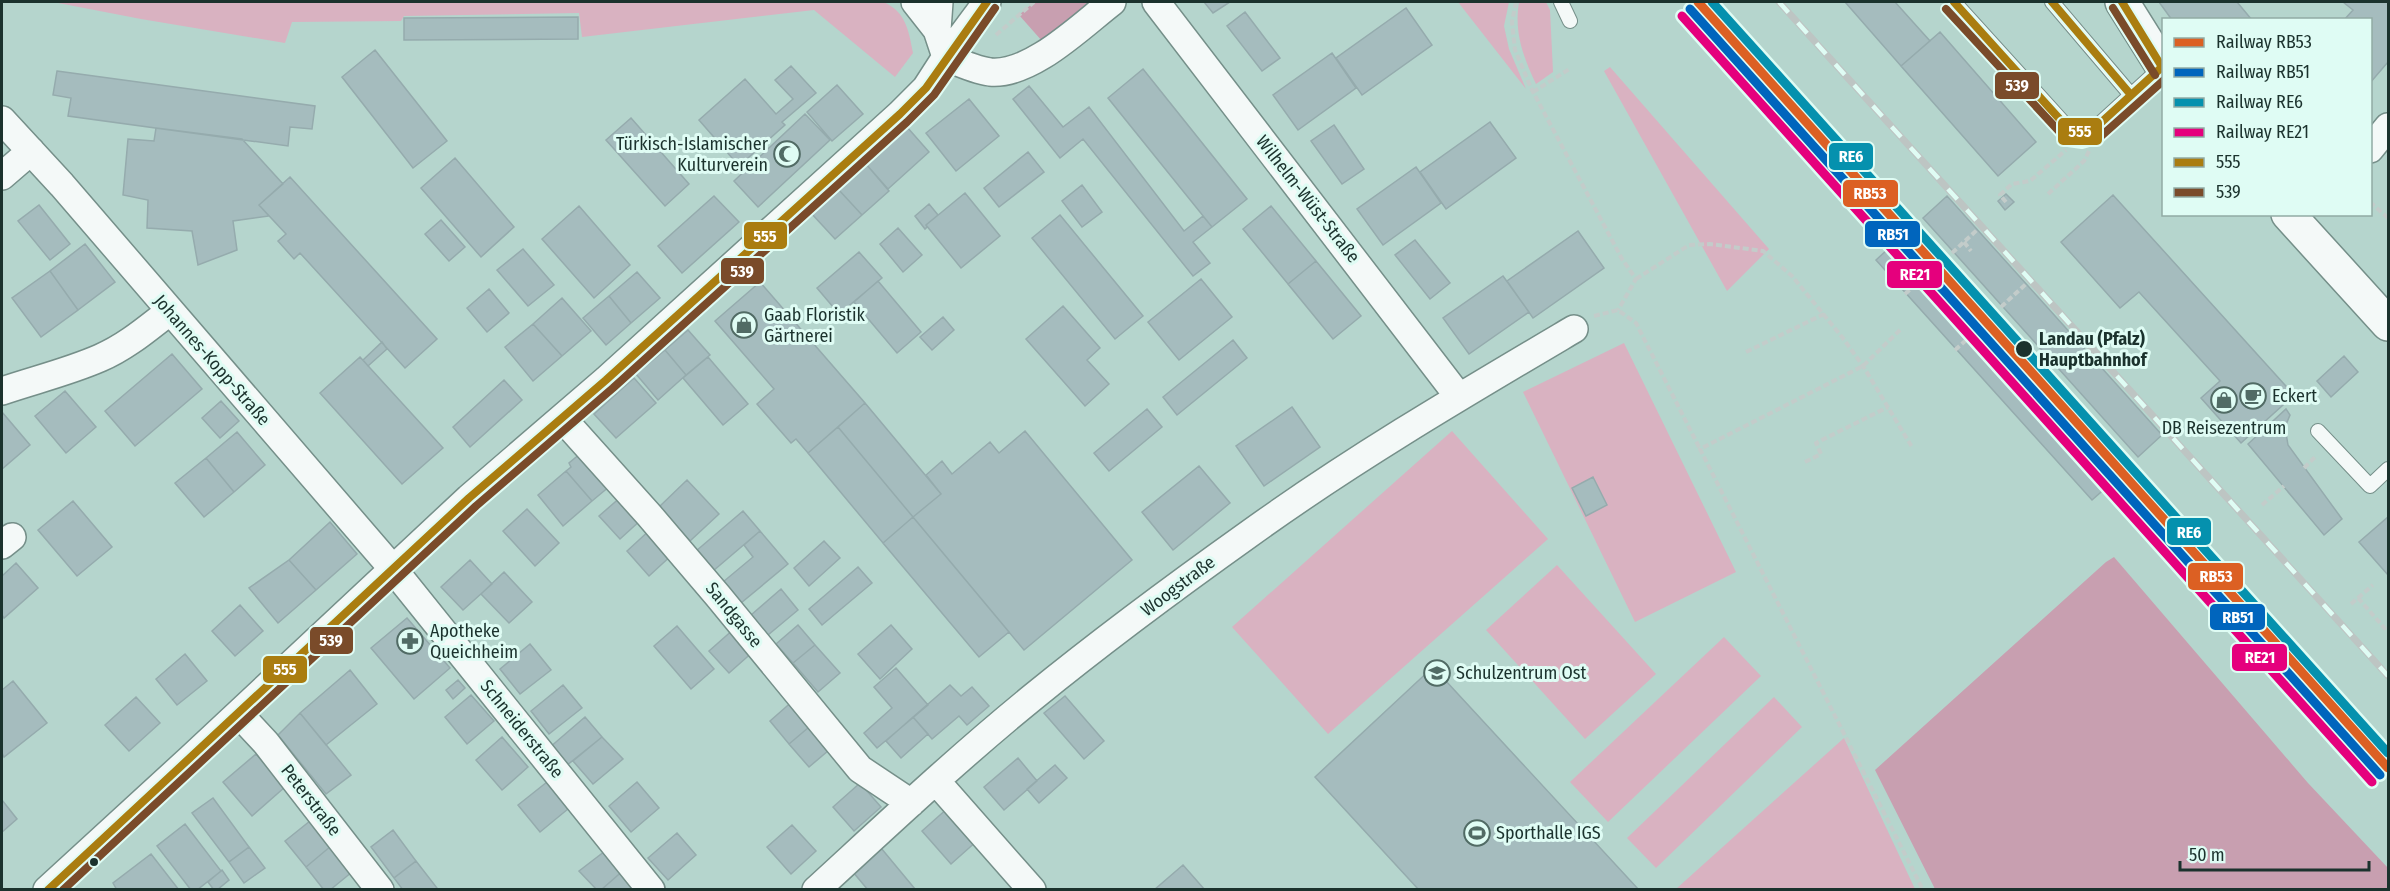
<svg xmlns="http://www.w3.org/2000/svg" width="2390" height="891" font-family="'Fira Sans Condensed',sans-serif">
	<rect width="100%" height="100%" fill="#b5d5cd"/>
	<path fill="#d9b2c1" d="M53 2H883C906 11 909 32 913 53L895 77 814 10 582 37 579 13 404 16 401 21 292 22 285 43 141 19Z
		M1458 2H1509L1504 26 1509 49 1526 89Z
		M1519 2H1546L1550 10 1553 72 1536 84C1523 56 1514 33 1519 2Z
		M1610 67 1769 249 1727 291 1604 71Z
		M1624 343 1736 572 1635 622 1523 392Z
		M1452 431 1548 539 1328 734 1232 627Z
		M1557 565 1656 674 1585 739 1486 630Z
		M1724 637 1761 676 1608 822 1570 782Z
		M1774 697 1802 727 1656 868 1627 838Z
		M1844 738 1915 889H1676Z"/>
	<path fill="#c89fb0" d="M1034 2H1112L1050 50 1019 15Z
		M2114 557 2308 783 2388 868V889H1935L1875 770 2106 562Z"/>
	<path fill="#a5bcbe" stroke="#95abad" stroke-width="1.5" d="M1204 2H1230L1213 13Z
		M1845 2H1895L1930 41 1901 66Z
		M2159 2H2237L2252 20H2172Z
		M2343 2H2388V62L2370 83V20H2344L2353 10Z
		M1406 8 1432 45 1362 95 1336 58Z
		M1245 12 1280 58 1262 71 1227 26Z
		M578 17V39L404 40V18Z
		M1940 32 2036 142 1998 176 1901 66Z
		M375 50 447 141 413 168 342 77Z
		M1332 53 1356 88 1298 130 1273 95Z
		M791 66 816 93 782 122 785 125 739 166 699 120 745 79 776 114 793 99 775 80Z
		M1143 69 1247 199 1212 227 1108 98Z
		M57 71 315 106 312 129 290 127 288 146 68 116 71 98 53 95Z
		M837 85 863 114 832 141 807 112Z
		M1029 86 1063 127 1089 107 1184 231 1203 216 1212 227 1193 242 1210 263 1193 276 1083 139 1060 158 1013 99Z
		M969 99 999 136 956 171 926 133Z
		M805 114 830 140 758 207 734 181Z
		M631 118 689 184 665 206 606 140Z
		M1490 122 1516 158 1446 209 1420 172Z
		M1334 125 1364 169 1342 184 1311 141Z
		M907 127 929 152 888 189 866 164Z
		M156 128 242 139 283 184 259 205 269 216 233 221 237 250 198 265 192 231 147 228 148 200 123 195 128 139 154 141Z
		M1028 152 1044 172 999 207 984 188Z
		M455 158 514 227 481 257 421 188Z
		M866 164 889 191 862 215 838 189Z
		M1416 167 1441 203 1383 245 1357 209Z
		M290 177 437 339 405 368 300 253 294 259 278 241 286 234 259 205Z
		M1082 185 1102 212 1082 227 1062 201Z
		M838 189 862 215 835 239 811 213Z
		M965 193 1000 236 961 268 926 225Z
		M2006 194 2014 202 2005 210 1998 201Z
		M2113 195 2294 395 2241 443 2201 398 2220 381 2139 292 2120 308 2061 242Z
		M714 196 739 222 682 273 658 246Z
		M1947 196 2162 435 2138 457 1923 218Z
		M929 204 938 215 926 225 927 227 925 229 915 216Z
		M39 205 70 244 50 260 18 221Z
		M579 206 630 265 594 298 542 239Z
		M1271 206 1316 261 1288 284 1243 229Z
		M1060 215 1143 316 1115 339 1032 238Z
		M441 220 465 247 449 261 425 234Z
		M898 228 922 255 903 272 880 244Z
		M1578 231 1604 268 1533 318 1507 281Z
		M1901 237 2117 478 2092 500 1876 260Z
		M1415 240 1450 283 1430 299 1395 255Z
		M85 244 115 282 78 310 50 271Z
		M523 249 554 285 528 306 497 270Z
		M859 252 882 278 839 314 817 288Z
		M1316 261 1361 316 1333 339 1288 284Z
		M50 271 78 310 41 337 12 298Z
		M637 272 660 298 631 323 609 296Z
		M1503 276 1529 312 1469 354 1443 318Z
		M1201 279 1232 317 1179 360 1148 322Z
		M878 281 921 332 897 353 854 302Z
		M760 282 865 403 808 453 796 439 791 443 757 404 774 389 715 321Z
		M489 289 509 313 487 332 467 308Z
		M609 296 631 323 606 345 583 318Z
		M562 298 591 331 562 356 533 324Z
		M1063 306 1100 348 1087 360 1109 384 1085 406 1026 339Z
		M943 317 954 330 932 350 920 337Z
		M533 324 562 356 533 381 505 347Z
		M688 330 710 355 686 375 665 350Z
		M1233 340 1247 358 1177 415 1163 397Z
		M382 342 387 349 368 366 363 360Z
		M665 350 686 375 658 400 636 374Z
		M172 354 202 389 135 446 105 411Z
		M2344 356 2358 372 2331 397 2317 381Z
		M360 357 443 448 402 484 320 393Z
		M708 357 748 404 723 425 683 378Z
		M634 378 656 403 616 438 594 414Z
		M504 380 522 400 470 447 453 427Z
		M65 391 96 427 66 453 35 416Z
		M221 401 239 421 220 438 202 418Z
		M865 403 941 494 913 517 838 427Z
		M1292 407 1320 447 1264 486 1236 446Z
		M1147 409 1162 427 1109 471 1094 453Z
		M2286 409 2290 415 2285 427 2288 445 2342 519 2324 535 2248 444Z
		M2 412 30 445 2 469Z
		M838 427 913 517 883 543 808 453Z
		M1025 431 1132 560 1024 650 913 517 941 494 926 475 942 461 952 474 990 442 999 453Z
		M237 432 265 465 234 492 206 458Z
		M581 453 610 486 592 501 566 471 571 467 569 463Z
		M206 458 234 492 204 517 175 483Z
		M1199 466 1230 503 1173 550 1142 512Z
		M566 471 592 501 563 526 538 495Z
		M1593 477 1607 505 1586 516 1572 488Z
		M687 480 719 514 690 541 659 507Z
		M622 496 642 519 620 539 599 516Z
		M73 501 112 547 77 576 38 530Z
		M527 509 559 543 535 566 503 531Z
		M743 511 760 531 713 571 696 551Z
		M913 517 1009 632 979 657 883 543Z
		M2388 517V575L2359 542Z
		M330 522 357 554 316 590 289 560Z
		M652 528 674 553 649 576 627 551Z
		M760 531 788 564 741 603 723 582 753 557 744 545Z
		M824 541 840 558 809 586 794 568Z
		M289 560 316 590 278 623 249 588Z
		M470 560 492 584 463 610 441 587Z
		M16 563 38 588 4 618 2 615V576Z
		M858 567 872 583 822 625 809 609Z
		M504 572 532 602 509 623 481 594Z
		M781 589 798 610 768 635 751 615Z
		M240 605 263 631 235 656 212 631Z
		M407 618 450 668 414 699 371 648Z
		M798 625 815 645 793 663 776 644Z
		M891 625 912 649 880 679 858 654Z
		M677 626 714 669 691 689 654 646Z
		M735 628 755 650 729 673 709 651Z
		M530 644 551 670 520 694 500 669Z
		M815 645 840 673 818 692 793 663Z
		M185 654 207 681 177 705 156 679Z
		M1433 667 1639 890H1419L1315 777Z
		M896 668 928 705 877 748 864 733 892 708 874 687Z
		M350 670 377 704 326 745 300 713Z
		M458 680 465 688 453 699 446 690Z
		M13 681 47 723 4 757 2 753V690Z
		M563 685 582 708 549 734 531 711Z
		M950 685 961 696 972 687 989 706 967 725 959 716 932 739 913 717Z
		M471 695 494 721 467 744 445 717Z
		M1065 696 1104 741 1084 759 1044 713Z
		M136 697 160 723 129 751 105 725Z
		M795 699 815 722 789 744 770 721Z
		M300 713 351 775 326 794 278 735Z
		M585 717 602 737 566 766 549 748Z
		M913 717 928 734 901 758 886 741Z
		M815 722 835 745 809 767 789 744Z
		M502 737 528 767 502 790 476 760Z
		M602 737 623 759 593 784 573 761Z
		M256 754 285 787 252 816 223 782Z
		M1018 758 1037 781 1004 810 984 787Z
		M1055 765 1067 778 1039 803 1027 789Z
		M547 782 568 809 540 832 518 805Z
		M637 782 659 808 631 832 609 806Z
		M860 783 881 807 854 831 833 807Z
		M213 798 249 847 229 862 192 813Z
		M2 800 17 819 2 832Z
		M949 807 978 840 951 864 922 831Z
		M310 821 331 846 306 867 285 841Z
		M185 824 221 871 197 890H191L157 846Z
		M792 825 816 851 791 874 767 847Z
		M393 830 416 861 394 878 371 847Z
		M677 833 696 855 668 880 648 858Z
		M331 846 352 872 330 890H324L306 867Z
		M249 847 265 868 244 883 229 862Z
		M609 848 626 868 601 890H597L579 871Z
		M881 848 915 889 914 890H868L853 872Z
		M151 854 179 890H117L113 883Z
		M416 861 437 888 434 890H403L394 878Z
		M1183 865 1205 890H1154Z
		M626 868 642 890H601Z
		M222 870 229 880 217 890H214L208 882Z"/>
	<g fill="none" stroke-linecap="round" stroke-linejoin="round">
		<g stroke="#758f89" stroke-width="16">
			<path id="service" d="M1561 2 1570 21
				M1954 2 2071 131 2081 133 2094 129 2162 67
				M2052 2 2131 95
				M2318 431 2370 486 2388 469"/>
		</g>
		<g stroke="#758f89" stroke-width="30">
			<path id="minor" d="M915 2 937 30
				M939 2 937 30 946 57
				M1156 2 1459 397
				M946 57C960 63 975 70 990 72 1031 76 1082 25 1112 2
				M2 120 62 185 393 569 651 890
				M2370 149 2388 127
				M2 176 31 151
				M2 391C34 380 68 372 100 358 126 347 148 328 170 311
				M562 418 649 515 718 596 860 769 911 803
				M2 545 12 537
				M239 714 266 743 380 890
				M936 781 1032 890
				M47 890 191 758 469 498 606 380 900 114 926 88 946 57 987 2
				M816 890C888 824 958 758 1033 697 1103 640 1176 586 1249 534 1353 459 1464 394 1574 329"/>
		</g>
		<g stroke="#758f89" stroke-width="36">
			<path id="tertiary" d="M2122 2 2164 69
				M2288 214 2388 324"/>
		</g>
		<path stroke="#c3ccca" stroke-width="4" stroke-dasharray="6 3" stroke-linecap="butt" d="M1516 2 1512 22 1515 50 1531 88 1622 259 1636 279 1618 310
			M996 35 1034 2
			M1533 92 1571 68
			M2048 194 2084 161 2090 149
			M2006 202 2000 195 2012 184 2030 181 2066 150
			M2370 202 2388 218
			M1964 242 1971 251
			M1952 253 1978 229
			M1636 279 1689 245 1710 244 1763 251 1792 276 1842 337 1863 366 1912 447
			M1917 284 1924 292
			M1905 294 1932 270
			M2001 307 2027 283
			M1594 316 1618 310 1636 323 1700 449
			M1900 330 1863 366 1700 449 1923 890
			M1955 350 1982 326
			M1746 352 1824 314
			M1805 462 1821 454 1816 443 1888 407
			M2304 468 2316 456
			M2262 505 2284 486
			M2358 598 2388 632
			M2351 604 2373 585"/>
		<use href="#service" stroke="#f4f9f8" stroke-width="14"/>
		<use href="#minor" stroke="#f4f9f8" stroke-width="27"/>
		<use href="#tertiary" stroke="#f4f9f8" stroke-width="33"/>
		<g stroke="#bdc5c3" stroke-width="7">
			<path id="rail" d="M1779 2 2388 676"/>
		</g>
		<use href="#rail" stroke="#dffcf4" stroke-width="4.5" stroke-dasharray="14" stroke-linecap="butt"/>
		<g stroke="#dffcf4" stroke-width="12">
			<path id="bus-1" d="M1954 2 2065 125C2074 133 2083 133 2094 129L2162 67 2122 2
				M2052 2 2131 95
				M48 890 469 498 606 380 900 114 926 88 987 2"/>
		</g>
		<g stroke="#dffcf4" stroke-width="12">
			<path id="bus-2" d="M2113 8 2155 75
				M1946 9 2068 141 2082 143 2099 138 2164 80
				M63 890 476 506 613 388 907 122 934 95 995 8"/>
		</g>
		<use href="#bus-1" stroke="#aa7d10" stroke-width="8"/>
		<use href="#bus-2" stroke="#7a4b2a" stroke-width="8"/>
		<g stroke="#dffcf4" stroke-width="14">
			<path id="rail-1" d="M1698 2 2388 768"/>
		</g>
		<g stroke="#dffcf4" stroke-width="14">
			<path id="rail-2" d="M1690 9 2380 775"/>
		</g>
		<g stroke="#dffcf4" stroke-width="14">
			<path id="rail-3" d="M1712 2 2388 753"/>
		</g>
		<g stroke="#dffcf4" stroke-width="14">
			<path id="rail-4" d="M1682 16 2372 782"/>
		</g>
		<use href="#rail-1" stroke="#dc6023" stroke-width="9"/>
		<use href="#rail-2" stroke="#0065bd" stroke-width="9"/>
		<use href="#rail-3" stroke="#0591ae" stroke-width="9"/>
		<use href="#rail-4" stroke="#e5007d" stroke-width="9"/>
	</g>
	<defs>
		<g id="mosque-ring" transform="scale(1.35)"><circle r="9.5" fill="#dffcf4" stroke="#516b65" stroke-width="1.5"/><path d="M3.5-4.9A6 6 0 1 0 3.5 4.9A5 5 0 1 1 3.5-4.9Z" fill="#516b65"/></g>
		<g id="shop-ring" transform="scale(1.35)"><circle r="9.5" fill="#dffcf4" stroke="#516b65" stroke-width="1.5"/><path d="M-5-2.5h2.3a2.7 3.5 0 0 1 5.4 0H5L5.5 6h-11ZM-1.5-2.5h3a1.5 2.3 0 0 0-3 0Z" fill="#516b65"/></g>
		<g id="cafe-ring" transform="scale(1.35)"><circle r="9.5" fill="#dffcf4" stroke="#516b65" stroke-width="1.5"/><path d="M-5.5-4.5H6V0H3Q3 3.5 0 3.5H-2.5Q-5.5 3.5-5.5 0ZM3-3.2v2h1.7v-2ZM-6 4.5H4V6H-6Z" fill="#516b65"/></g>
		<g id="pharmacy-ring" transform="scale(1.35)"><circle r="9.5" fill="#dffcf4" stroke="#516b65" stroke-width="1.5"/><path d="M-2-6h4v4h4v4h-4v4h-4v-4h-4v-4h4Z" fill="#516b65"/></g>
		<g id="school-ring" transform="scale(1.35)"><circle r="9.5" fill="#dffcf4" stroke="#516b65" stroke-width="1.5"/><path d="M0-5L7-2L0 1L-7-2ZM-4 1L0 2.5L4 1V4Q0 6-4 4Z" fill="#516b65"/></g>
		<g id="stadium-ring" transform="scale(1.35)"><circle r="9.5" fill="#dffcf4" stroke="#516b65" stroke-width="1.5"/><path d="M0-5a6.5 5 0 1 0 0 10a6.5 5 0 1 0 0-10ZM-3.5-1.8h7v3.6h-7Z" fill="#516b65"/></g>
	</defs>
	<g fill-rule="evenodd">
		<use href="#mosque-ring" x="787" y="154"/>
		<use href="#shop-ring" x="744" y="325"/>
		<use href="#cafe-ring" x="2253" y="396"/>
		<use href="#shop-ring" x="2224" y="400"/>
		<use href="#pharmacy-ring" x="410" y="641"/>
		<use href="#school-ring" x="1437" y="673"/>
		<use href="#stadium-ring" x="1477" y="833"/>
	</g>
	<g fill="#1b322d" stroke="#dffcf4" stroke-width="2">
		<circle cx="2024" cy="349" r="9"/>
		<circle cx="94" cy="862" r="5"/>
	</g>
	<g text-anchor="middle" stroke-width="6" stroke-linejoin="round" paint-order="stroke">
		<g font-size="18" fill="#1b322d" stroke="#dffcf4" text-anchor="start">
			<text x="768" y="150" text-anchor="end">Türkisch-Islamischer<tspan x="768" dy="21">Kulturverein</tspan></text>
			<text x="764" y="321">Gaab Floristik<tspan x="764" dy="21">Gärtnerei</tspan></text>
			<text x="2272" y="402">Eckert</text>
			<text x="2224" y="434" text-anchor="middle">DB Reisezentrum</text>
			<text x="430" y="637">Apotheke<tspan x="430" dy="21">Queichheim</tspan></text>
			<text x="1456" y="679">Schulzentrum Ost</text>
			<text x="1496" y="839">Sporthalle IGS</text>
		</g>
		<g font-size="18" fill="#1b322d" stroke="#dffcf4">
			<text transform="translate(1308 199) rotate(52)" y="6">Wilhelm-Wüst-Straße</text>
			<text transform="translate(212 360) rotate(49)" y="6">Johannes-Kopp-Straße</text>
			<text transform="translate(1178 586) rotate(-37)" y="6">Woogstraße</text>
			<text transform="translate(734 615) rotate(51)" y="6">Sandgasse</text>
			<text transform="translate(522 729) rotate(51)" y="6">Schneiderstraße</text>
			<text transform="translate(311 800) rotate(52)" y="6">Peterstraße</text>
		</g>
		<g font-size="18" font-weight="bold" fill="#1b322d" stroke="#dffcf4" text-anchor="start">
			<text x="2039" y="345">Landau (Pfalz)<tspan x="2039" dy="21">Hauptbahnhof</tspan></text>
		</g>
	</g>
	<g stroke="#dffcf4" stroke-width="2">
		<rect x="1994" y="71" width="46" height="29" rx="6" fill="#7a4b2a"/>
		<rect x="2057" y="117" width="46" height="29" rx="6" fill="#aa7d10"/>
		<rect x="1828" y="142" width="46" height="29" rx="6" fill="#0591ae"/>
		<rect x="1842" y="179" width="57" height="29" rx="6" fill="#dc6023"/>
		<rect x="1864" y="220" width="57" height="28" rx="6" fill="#0065bd"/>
		<rect x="743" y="221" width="45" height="29" rx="6" fill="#aa7d10"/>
		<rect x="720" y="257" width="45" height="28" rx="6" fill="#7a4b2a"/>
		<rect x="1886" y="260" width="57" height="29" rx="6" fill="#e5007d"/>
		<rect x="2166" y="517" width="46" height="29" rx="6" fill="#0591ae"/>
		<rect x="2187" y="562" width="57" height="29" rx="6" fill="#dc6023"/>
		<rect x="2209" y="603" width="57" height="28" rx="6" fill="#0065bd"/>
		<rect x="309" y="626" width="45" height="29" rx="6" fill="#7a4b2a"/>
		<rect x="2231" y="643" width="57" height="29" rx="6" fill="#e5007d"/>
		<rect x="262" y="655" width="46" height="29" rx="6" fill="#aa7d10"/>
	</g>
	<g font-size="16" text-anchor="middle" font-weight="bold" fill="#fff">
		<text x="2017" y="91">539</text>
		<text x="2080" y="137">555</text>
		<text x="1851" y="162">RE6</text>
		<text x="1870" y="199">RB53</text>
		<text x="1893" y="240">RB51</text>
		<text x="765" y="242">555</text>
		<text x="742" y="277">539</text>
		<text x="1915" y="280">RE21</text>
		<text x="2189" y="538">RE6</text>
		<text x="2216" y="582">RB53</text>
		<text x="2238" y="623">RB51</text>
		<text x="331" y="646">539</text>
		<text x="2260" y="663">RE21</text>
		<text x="285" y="675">555</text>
	</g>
	<rect width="2390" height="891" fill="none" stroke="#1b322d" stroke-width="6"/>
	<rect x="2162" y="18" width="210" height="198" fill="#dffcf4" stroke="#91aba4" stroke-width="1.5"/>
	<rect x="2174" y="38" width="30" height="9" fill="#dc6023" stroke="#91aba4" stroke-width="1.5"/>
	<text x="2216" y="48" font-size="18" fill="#1b322d">Railway RB53</text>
	<rect x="2174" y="68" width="30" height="9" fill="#0065bd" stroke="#91aba4" stroke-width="1.5"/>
	<text x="2216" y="78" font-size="18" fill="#1b322d">Railway RB51</text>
	<rect x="2174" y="98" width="30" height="9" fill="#0591ae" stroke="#91aba4" stroke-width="1.5"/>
	<text x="2216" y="108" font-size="18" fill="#1b322d">Railway RE6</text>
	<rect x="2174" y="128" width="30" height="9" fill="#e5007d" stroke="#91aba4" stroke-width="1.5"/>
	<text x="2216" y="138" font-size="18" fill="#1b322d">Railway RE21</text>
	<rect x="2174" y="158" width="30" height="9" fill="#aa7d10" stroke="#91aba4" stroke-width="1.5"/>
	<text x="2216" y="168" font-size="18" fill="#1b322d">555</text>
	<rect x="2174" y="188" width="30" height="9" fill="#7a4b2a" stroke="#91aba4" stroke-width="1.5"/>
	<text x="2216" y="198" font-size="18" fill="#1b322d">539</text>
	<path d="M2180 861v9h189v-9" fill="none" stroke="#1b322d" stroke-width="3"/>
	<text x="2189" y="861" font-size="18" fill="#1b322d" stroke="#dffcf4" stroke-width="4.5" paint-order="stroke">50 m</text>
</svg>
